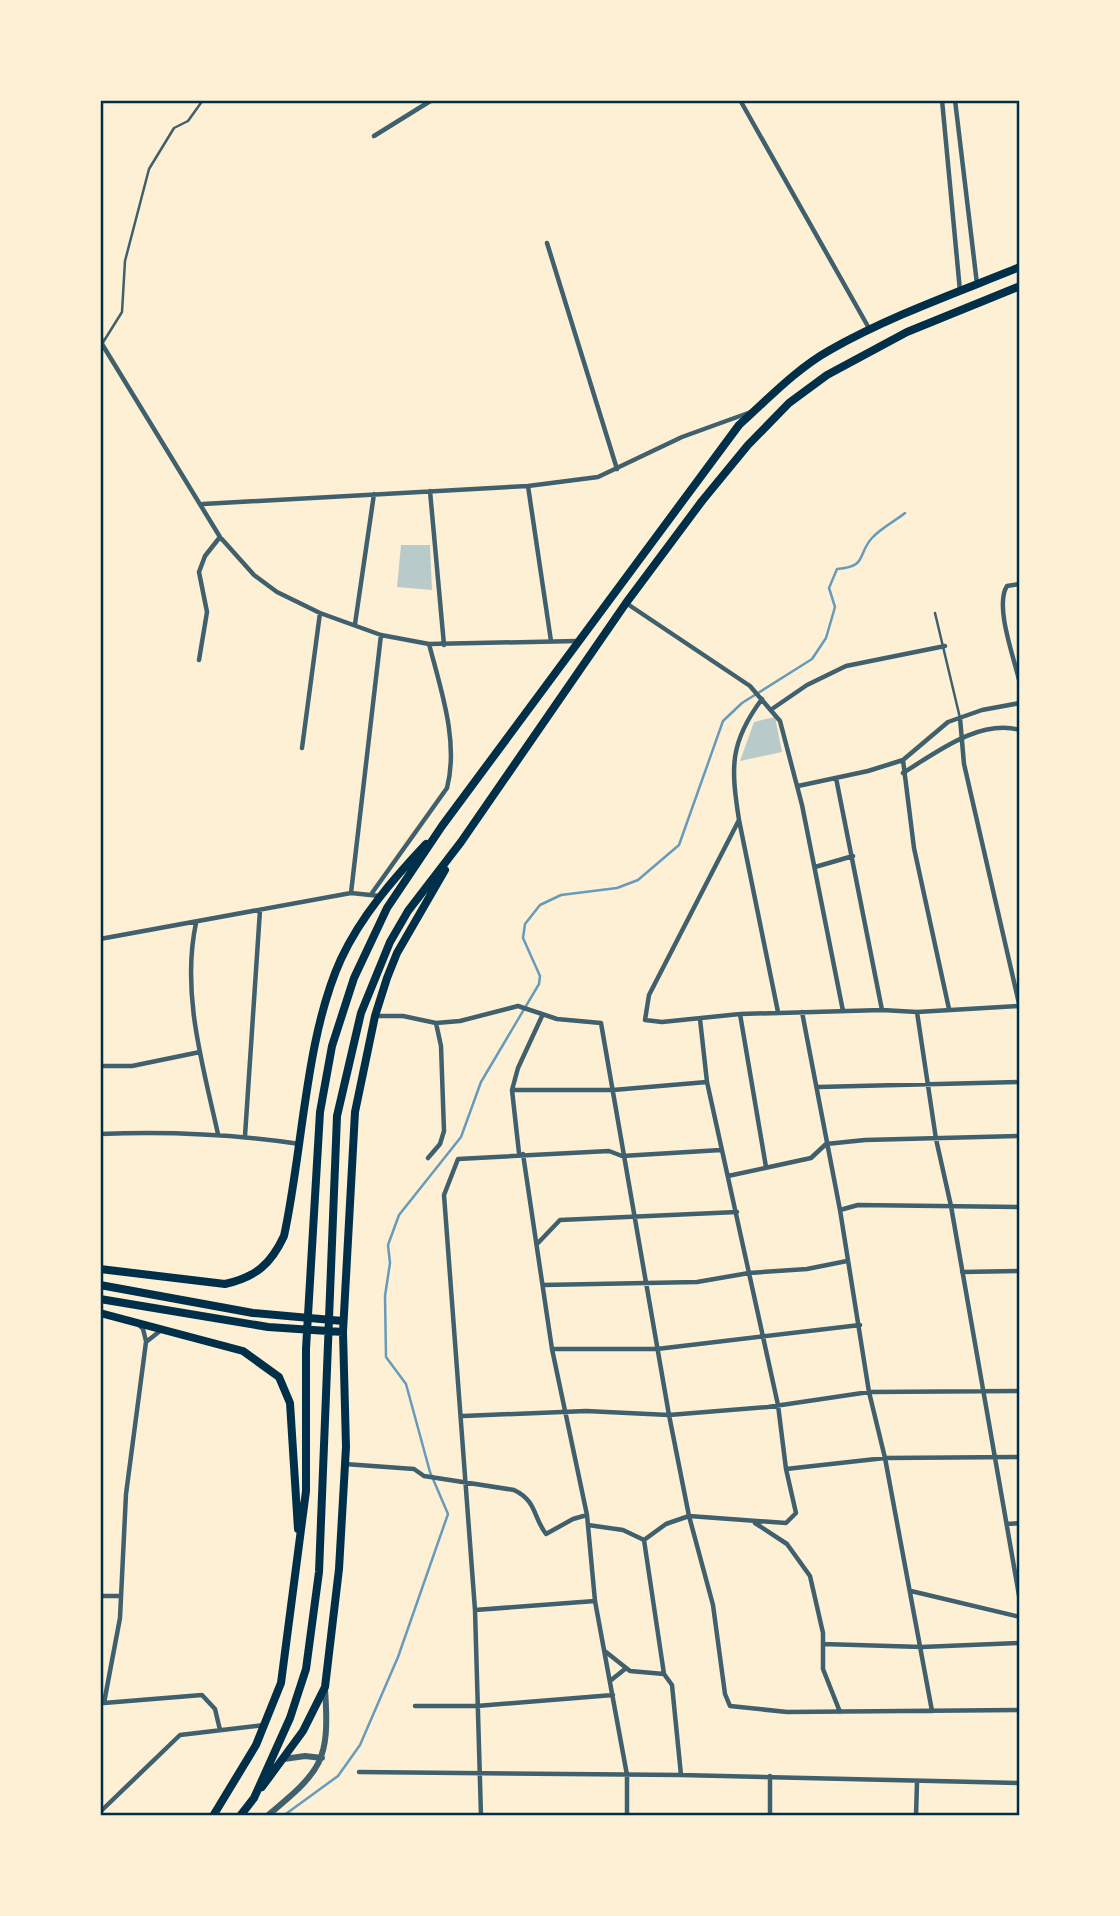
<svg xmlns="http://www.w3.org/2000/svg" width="1120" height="1916" font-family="Mulish,sans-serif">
	<rect width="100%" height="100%" fill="#fdf0d5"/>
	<path fill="#b9caca" d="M401 545H430L432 590 397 587Z
		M775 717 782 752 740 761 754 722Z"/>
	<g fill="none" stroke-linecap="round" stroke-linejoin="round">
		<path stroke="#669bbc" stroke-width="2.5" d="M283 1816 338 1776 360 1745 398 1657 448 1514 430 1472 406 1384 386 1357 385 1296 390 1263 388 1245 399 1215 461 1137 481 1082 539 984 540 976 523 938 525 924 540 905 561 895 617 888 638 880 679 845 723 721 742 703 812 659 826 638 835 607 829 588 837 569C868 567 857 554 872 538 881 528 895 521 905 513"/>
		<path stroke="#3f606c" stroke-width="2.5" d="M102 344 122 312 125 261 149 169 174 128 188 121 203 100
			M935 613 960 718"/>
		<path stroke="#3f606c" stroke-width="4.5" d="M740 100 870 330
			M942 100 960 291
			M955 100 977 284
			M374 136 432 100
			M547 243 617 469
			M100 332 102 344 220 537 254 575 277 592 320 613 381 635 429 644 577 641
			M528 486 551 641
			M430 491 444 645
			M203 504 528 486 598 477 682 437 751 412
			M1020 584 1007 586C994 606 1015 660 1020 684
			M626 603 750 686 780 721 802 805 843 1011
			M355 624 374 494
			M199 660 207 612 199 572 205 556 220 537
			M772 709 807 685 846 666 945 646
			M960 718 964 764 1020 1008
			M302 748 320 613
			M903 760 914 848 949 1009
			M903 773C937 752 979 719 1020 730
			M836 778 882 1010
			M798 786 868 771 903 760 948 722 982 710 1020 703
			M739 820C731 768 729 743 762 699
			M815 867 853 856
			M351 893 381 635
			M372 893 447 788C459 742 441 690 429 644
			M196 923C181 993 203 1066 218 1134
			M100 939 351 893 380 896
			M778 1012 739 820 649 995 645 1020 662 1022 740 1014 882 1010 917 1012 1020 1006
			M802 1012 840 1210 869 1392 885 1458 932 1711
			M917 1012 936 1139 951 1206 1020 1601
			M740 1014 766 1167
			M375 1016H403L436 1023 460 1021 518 1006 557 1019 601 1023 669 1415 689 1516 713 1605 725 1694 730 1706 787 1712 1020 1710
			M542 1016 518 1068 512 1090H613L707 1082
			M100 1066H132L200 1052
			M818 1087 1020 1082
			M512 1090 519 1153
			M100 1134C168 1131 233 1134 300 1144
			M245 1136 260 910
			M523 1154 552 1349 587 1515 595 1601 627 1775V1816
			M428 1158 440 1144 444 1131 441 1046 436 1023
			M728 1176 811 1158 826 1144 865 1140 1020 1136
			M840 1210 858 1205 1020 1207
			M538 1243 560 1220 737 1212
			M962 1272 1020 1271
			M543 1285 697 1282 749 1273 807 1269 847 1261
			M138 1324 143 1329 146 1341
			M160 1331 146 1342 126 1494 120 1618 104 1703 202 1695 215 1709 220 1730
			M552 1349H657L860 1325
			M463 1416 586 1411 669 1415 768 1407 869 1392 1020 1391
			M345 1464 414 1469 424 1476 514 1490C537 1501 533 1517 546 1534L573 1519 587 1515
			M786 1469 885 1458 1020 1457
			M755 1523 787 1544 810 1576 823 1633V1669L840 1712
			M1007 1524 1020 1523
			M588 1525 623 1530 644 1540 666 1524 689 1516 786 1523 796 1513 786 1469 778 1405 707 1082 700 1019
			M644 1540 664 1674 672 1685 681 1775
			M911 1591 1020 1617
			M100 1596H121
			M475 1610 595 1601
			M823 1644 922 1647 1020 1643
			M606 1652 630 1671 664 1674
			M610 1681 625 1669
			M415 1706H477L613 1695
			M359 1772 681 1775 1020 1783
			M770 1776V1816
			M100 1812 180 1735 264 1725
			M481 1816 475 1610 444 1195 458 1159 609 1151 622 1156 721 1150
			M916 1816 917 1782"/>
		<path stroke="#3f606c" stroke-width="6" d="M284 1759 305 1756 322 1758
			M267 1816C322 1770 330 1762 325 1689"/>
		<path stroke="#003049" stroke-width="8" d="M100 1269 225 1284C256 1277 271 1264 284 1236 303 1149 305 1038 341 959 361 916 394 878 426 844
			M100 1285 253 1313 343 1321
			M100 1299 268 1327 343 1332
			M100 1313 243 1351 279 1377 290 1403 298 1529
			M262 1787 303 1731 325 1687 339 1569 346 1447 343 1332 355 1112 375 1016 387 978 397 953 445 870
			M213 1816 256 1745 281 1683 306 1491V1349L320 1112 332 1046 354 978 387 908 442 826 739 425C768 399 796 369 830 350 890 316 956 293 1020 267
			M240 1816 254 1798 290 1718 306 1669 319 1572 337 1116 361 1013 390 942 408 911 461 842 626 603 702 501 748 445 789 403 827 375 907 332 1020 286"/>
	</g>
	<rect width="1120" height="1916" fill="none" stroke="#fdf0d5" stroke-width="203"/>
	<rect x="102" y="102" width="916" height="1712" fill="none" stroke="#003049" stroke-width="2.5"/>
</svg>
